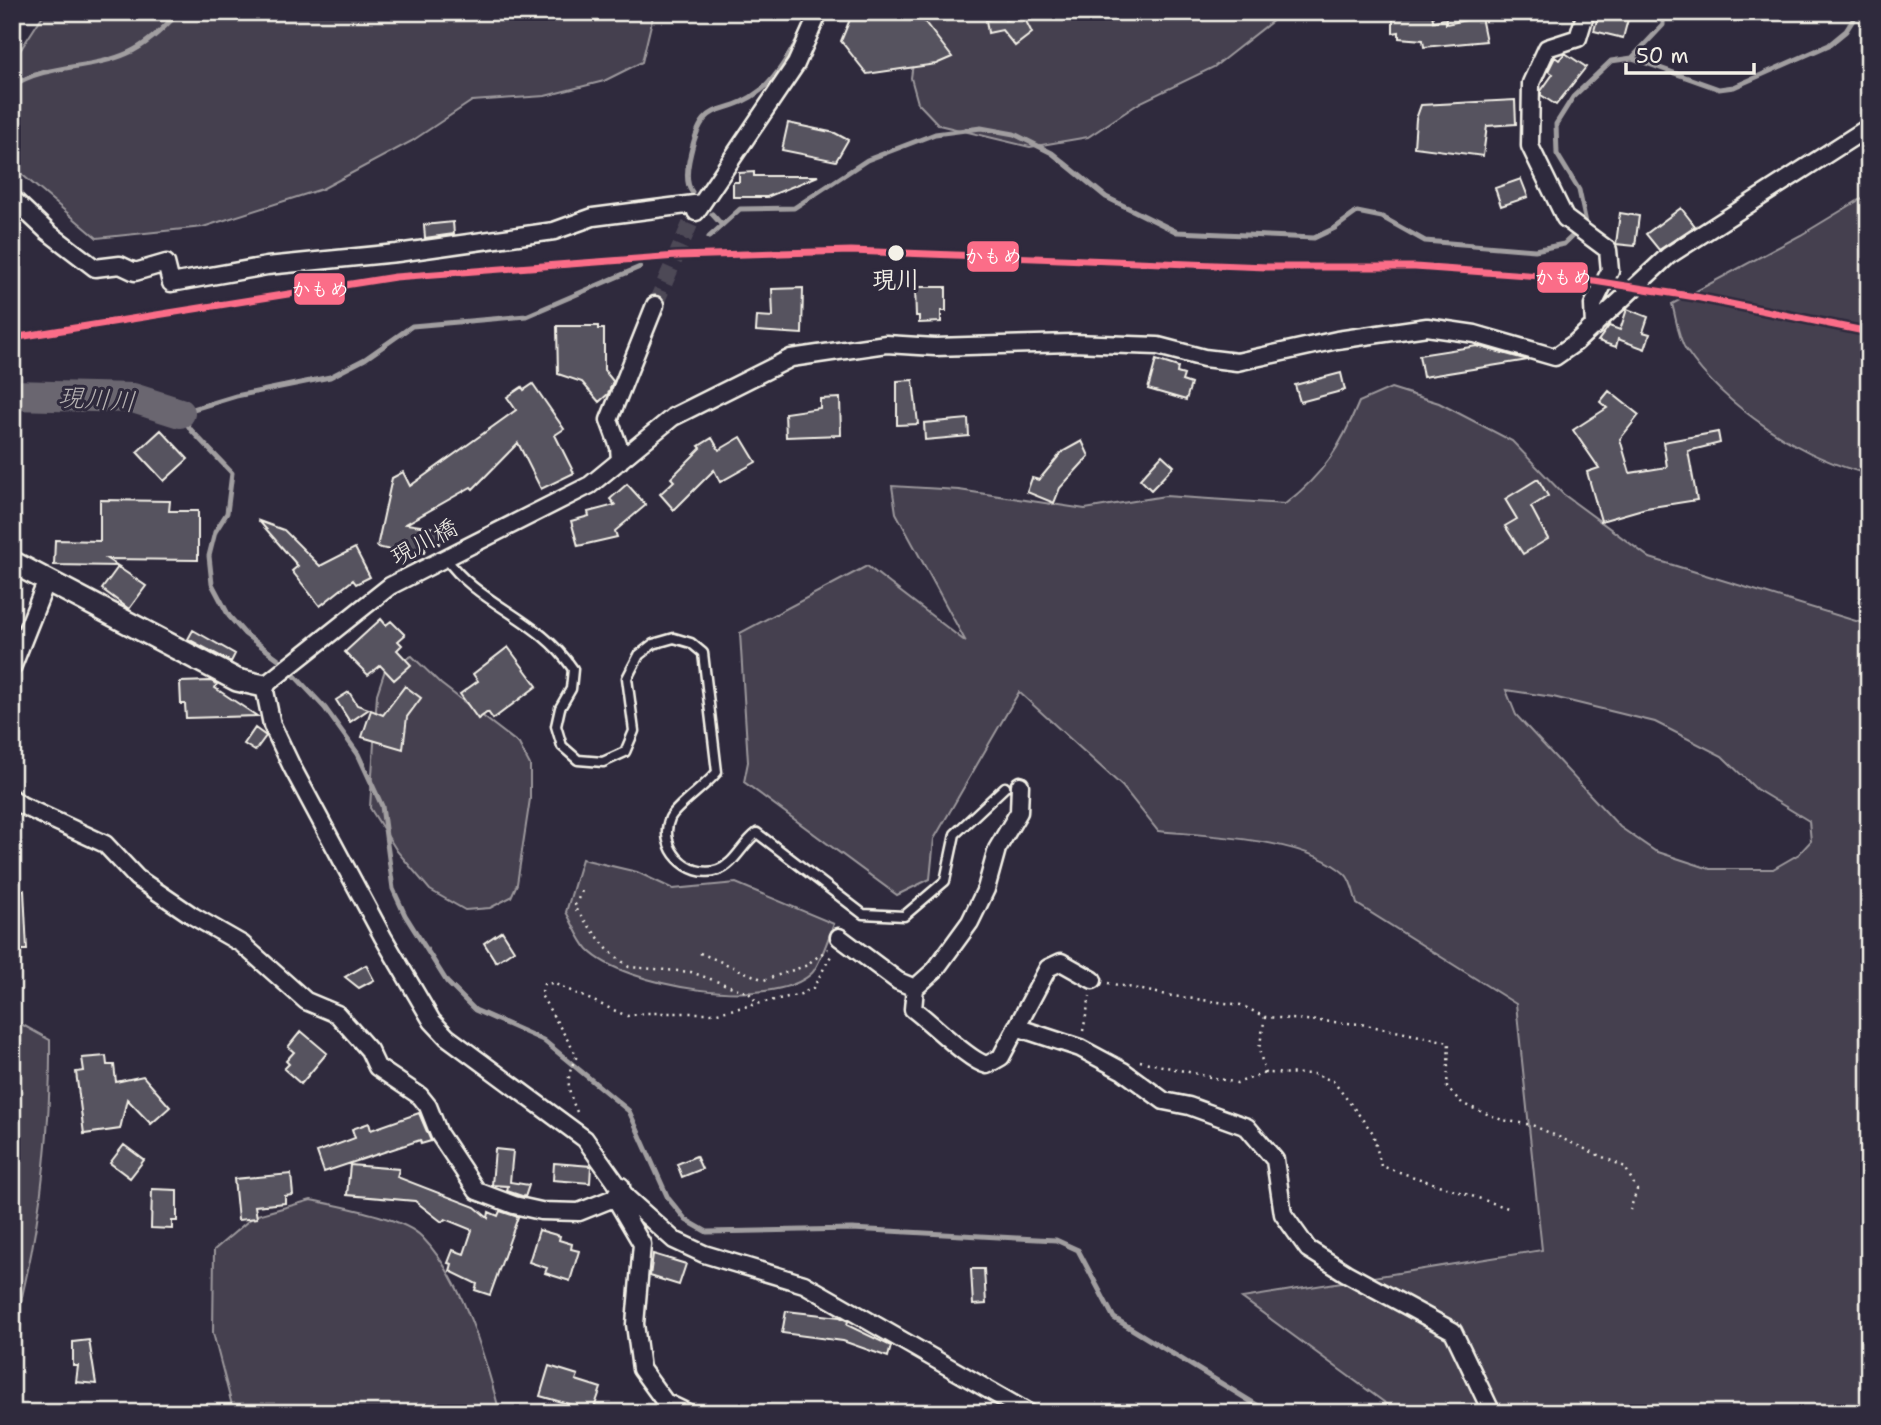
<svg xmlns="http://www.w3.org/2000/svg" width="1881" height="1425" font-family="'Shantell Sans','Klee One',sans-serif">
	<rect width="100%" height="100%" fill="#2f2a3d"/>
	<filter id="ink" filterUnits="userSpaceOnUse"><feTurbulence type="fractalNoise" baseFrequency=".0143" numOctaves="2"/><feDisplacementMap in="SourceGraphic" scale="14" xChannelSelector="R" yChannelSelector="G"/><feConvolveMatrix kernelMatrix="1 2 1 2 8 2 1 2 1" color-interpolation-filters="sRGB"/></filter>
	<g filter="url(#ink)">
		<path fill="#454050" stroke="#9c989c" stroke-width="2" fill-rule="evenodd" d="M45 12H654L642 62 604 81 545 96 472 101 412 141 322 189 203 227 97 238 12 166V63Z
			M931 12H1284L1214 67 1141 102 1088 137 1030 147 939 125 918 103 911 78 916 41Z
			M1869 194V474C1802 459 1724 406 1686 350 1678 338 1676 317 1672 304L1801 235Z
			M1391 388 1439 403 1512 441 1563 494 1650 558 1869 625V1413H1399L1242 1298 1542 1250 1516 1004 1357 904C1354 895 1352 880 1345 874 1306 838 1209 836 1158 831L1122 786 1019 692 934 839 930 879 897 895 744 782 748 762 740 633 867 566 966 642 896 513 892 486 959 490 1085 509 1165 496 1285 504C1324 474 1341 446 1359 402ZM1506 690 1553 697 1655 722 1722 756 1756 789 1809 821 1811 841 1799 854 1773 869H1710L1655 851 1620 827 1516 715Z
			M412 656 441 684 519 744 530 765V799L517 884 511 897 490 908 465 910 430 890 397 851 370 808 377 694 386 667Z
			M582 859 637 872 673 889 736 883 834 924C829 935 820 965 812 973 772 1012 623 986 588 950 579 940 573 924 566 912Z
			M12 1019 50 1040C51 1139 38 1241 12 1337Z
			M311 1200C338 1206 403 1217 422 1237 463 1279 485 1357 500 1413H234L213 1333 214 1250 254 1216Z"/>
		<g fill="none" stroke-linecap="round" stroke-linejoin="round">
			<path stroke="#a19ea0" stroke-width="5" d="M1632 58 1663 25V12
				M12 86C47 63 91 70 128 53 147 45 165 27 179 12
				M692 192C686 184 687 171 689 161 703 91 721 122 761 90 777 78 805 32 809 12
				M712 214 722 225
				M709 237 740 209 794 208 867 160 935 134 981 128 1014 134 1052 153 1106 197 1177 232 1314 238 1335 228 1357 212 1382 217 1425 241 1535 250 1564 244 1586 223 1579 190 1557 154 1556 124 1573 97 1611 61 1632 58 1719 89 1734 87 1829 45 1846 31 1858 12
				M640 267 526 316 412 326 365 359 330 377 236 396 180 413 191 430 232 473 227 513 215 532 209 556 212 584 229 616 245 634 280 660 325 708 358 754 382 806 393 889 405 915 447 982 475 1010 543 1040 629 1111 668 1198 686 1220 707 1232 852 1229 1056 1240 1078 1250 1114 1318 1260 1407 1264 1413"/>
			<path stroke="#6a6670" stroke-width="30" d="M12 395 133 398 180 413"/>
		</g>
		<path fill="#56525f" stroke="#f4f1e8" stroke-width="2" d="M853 12H917L952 57 936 64 867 74 841 41Z
			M1432 12 1433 21 1446 19V24L1481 17 1486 41 1424 47 1423 40 1399 38V32L1393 33V17Z
			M1599 12H1630L1623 38 1594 31Z
			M1004 16 1005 20 1024 17 1032 33 1015 46 1002 30 988 33 986 20Z
			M1565 53 1586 67 1556 105 1541 95V91L1553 74 1548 71 1555 57 1559 60Z
			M1515 100 1516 124 1487 126 1483 156 1414 147 1416 119 1421 105Z
			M788 123 835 133 848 140 836 161 782 150Z
			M754 172V176H818L767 197H733V182H739V173Z
			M1521 179 1528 197 1501 206 1495 188Z
			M1681 208 1695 226 1659 250 1646 234Z
			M1620 213 1639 216 1635 246 1616 244Z
			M453 222 454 234 425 238 424 225Z
			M915 287H946V311H941V322L919 323V316H916Z
			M803 288 802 334 756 331 757 316 773 317 772 289Z
			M1627 309 1648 317 1643 332 1650 334 1645 349 1618 339 1616 347 1598 341 1609 326 1620 330Z
			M557 326H598V329H604V370L613 381 608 394 599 402 582 382 558 374Z
			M1477 346 1528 360 1423 377 1419 355Z
			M1156 360 1178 367 1177 373 1184 375 1182 381 1191 384 1186 400 1148 389Z
			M1341 373 1345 390 1300 402 1295 385Z
			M913 380 918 424 897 425V381Z
			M533 384 564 429 555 435 574 473 541 489 518 443 473 489 471 487 406 524 442 529 439 544 427 541 424 553 399 550V552L377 547 392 478 403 472 410 486 516 410 507 397 522 387 524 390Z
			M1609 391 1639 415 1620 439 1630 473 1667 467 1663 442 1718 432 1720 443 1688 451 1697 500 1646 508 1601 521 1587 472 1599 468 1573 430 1607 408 1600 402Z
			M840 398 841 435 786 437 785 413 820 408V399Z
			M968 419 969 436 925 440 924 423Z
			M161 430 188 459 164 481 137 452Z
			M741 437 756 462 720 482 714 470 674 510 660 494 674 481 671 478 701 448 699 446 712 438 719 450Z
			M1082 441 1089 456 1060 488 1054 503 1027 492 1032 478 1039 480 1062 452Z
			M1162 455 1174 466 1151 490 1140 479Z
			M1538 479 1548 496 1531 507 1548 539 1523 554 1505 526 1517 519 1505 499Z
			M627 484 646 505 615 531 617 537 578 546 571 521 589 516 588 512 615 505 610 499Z
			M100 500 170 501 169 511H198V560L107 559 118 566 54 565 55 540 100 541Z
			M259 521 284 530 320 566 355 548 370 577 356 584 353 580 320 606 292 571 298 566Z
			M118 567 146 586 129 609 102 589Z
			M381 619 386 625 391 621 405 635 398 641 402 645 397 650 411 665 394 680 380 665 368 675 345 652Z
			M193 630 235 654 231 662 188 639Z
			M508 647 537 686 493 719 488 712 478 719 460 694 478 681 473 674Z
			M211 681 217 684 215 688 257 716 186 718 185 704H181L180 682Z
			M405 686 421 698 407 717 403 749 362 737 371 710 383 715Z
			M349 692 357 705 369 709 350 722 336 700Z
			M255 728 266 736 255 751 244 744Z
			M12 887 24 890 27 950H14Z
			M502 931 514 950 496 962 484 943Z
			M366 965 374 980 359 988 345 977Z
			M301 1031 327 1053 301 1084 284 1069 289 1064 286 1061 294 1052 288 1047Z
			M106 1056 107 1065H114L116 1082 143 1076 170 1107 151 1124 127 1099 120 1129 84 1134 76 1072 84 1071 82 1058Z
			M419 1113 431 1141 421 1144 420 1140 324 1172 317 1152 355 1138 352 1129 369 1123 371 1130Z
			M124 1145 144 1160 130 1178 110 1163Z
			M495 1149 513 1151 510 1182 529 1185 525 1197 507 1191 508 1186 492 1185Z
			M696 1156 702 1169 682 1177 677 1164Z
			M554 1163 591 1166 590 1183 553 1180Z
			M350 1165 399 1169 397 1177 475 1207 488 1218 489 1212 498 1216 500 1211 518 1217 490 1295 475 1290 477 1284 450 1271 452 1264 448 1263 453 1250 464 1254 472 1230 445 1219 442 1222 415 1201 347 1195Z
			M291 1174 293 1195 285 1196V1203L255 1206 257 1218 238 1220 234 1179Z
			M152 1189 177 1190V1221H172V1229L151 1228Z
			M539 1230 560 1236 559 1240 572 1244 571 1249 579 1251 570 1281 545 1273 547 1268 529 1262Z
			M653 1254 686 1264 679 1285 650 1276Z
			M971 1269H984L986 1304 973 1305Z
			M786 1311 840 1317 848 1321 847 1325 891 1346 888 1357 843 1341 782 1333Z
			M89 1340 96 1384 76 1382 78 1366H73V1342Z
			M549 1366 578 1375 576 1380 601 1388 593 1411 540 1396Z"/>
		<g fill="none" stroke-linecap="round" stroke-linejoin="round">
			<path stroke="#4d4857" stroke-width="16" stroke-dasharray="16 8" stroke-linecap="butt" d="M655 305 694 215"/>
			<g stroke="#f4f1e8" stroke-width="13">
				<path id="lane" d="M445 557C478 605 538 617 573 669L571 689 560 708 556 726 562 746 578 760 603 762 625 752 634 731 627 678 639 655 653 644 674 638 691 643 703 653 717 772C706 786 675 807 670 818 657 847 688 880 718 870 734 865 742 844 757 833L863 914 904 916 945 881 955 834 1005 787"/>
			</g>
			<g stroke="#f4f1e8" stroke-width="21">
				<path id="street" d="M1586 12 1578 38 1547 48 1531 83 1530 146 1565 218 1608 250 1610 271 1593 305 1594 327
					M12 198 48 232 95 268 120 265 135 272 166 263 171 283 267 266 397 253 554 231 593 217 702 203
					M696 212 796 64 819 12
					M620 461 619 447 609 420 655 305
					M12 668 47 580
					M1020 785 1019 812 997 849 986 889 970 922 935 970 915 988 913 1009C932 1023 969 1061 987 1065L1001 1057 1048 968 1061 962 1093 980
					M12 798 21 805 105 844 137 878 193 916 242 944 306 1001 337 1014 369 1050 377 1067 420 1096 428 1106 439 1134 477 1191 514 1205 541 1211 579 1212 614 1198 621 1186
					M839 937 898 981 915 988
					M1016 1027 1080 1048 1123 1071 1164 1101 1189 1106 1247 1127 1275 1160 1283 1214 1308 1249 1346 1273 1453 1331 1492 1413
					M627 1198 618 1203 642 1244 635 1324 641 1369 665 1402 688 1413
					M1029 1413 804 1284 704 1254 674 1240 627 1198 585 1139 447 1037 432 1021 383 937 292 767 272 725 264 686 390 586 590 485 673 417 791 358 886 344 935 347 1072 343 1158 346 1204 358 1237 362 1337 340 1427 327 1475 334 1555 357 1575 343 1668 256 1869 127"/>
			</g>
			<g stroke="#f4f1e8" stroke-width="26">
				<path id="secondary" d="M12 562 237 680 264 686"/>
			</g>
			<path stroke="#f4f1e8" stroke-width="2.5" stroke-dasharray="2 5" stroke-linecap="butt" d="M582 891 574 907 608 950 629 967 691 972 749 993 758 1004
				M700 953 764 980 805 966 828 949
				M1108 983 1172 996 1241 1005 1265 1017 1361 1024 1449 1042 1447 1088 1463 1104 1502 1120 1532 1125 1625 1167 1637 1190 1630 1210
				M1265 1017 1259 1049 1265 1073 1314 1074 1333 1081 1373 1133 1381 1166 1508 1208
				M1083 1031 1090 996
				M1140 1061 1237 1083 1265 1073
				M577 1112C567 1090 565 1076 577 1056L541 995 544 984 553 983 627 1016 645 1013H717L801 994 813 988 832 954"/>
			<use href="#lane" stroke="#2f2a3d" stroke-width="8"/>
			<use href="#street" stroke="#2f2a3d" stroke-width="16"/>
			<use href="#secondary" stroke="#2f2a3d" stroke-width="21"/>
			<g stroke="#2f2a3d" stroke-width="12">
				<path id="rail-1" d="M12 338 395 277 677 256 851 251 1267 267H1415L1581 279 1696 297 1869 332"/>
			</g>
			<use href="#rail-1" stroke="#fb6d88" stroke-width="7"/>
		</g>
	</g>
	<circle fill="#f4f1e8" stroke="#2f2a3d" stroke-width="2.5" cx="896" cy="253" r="9"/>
	<g text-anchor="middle" stroke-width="6" stroke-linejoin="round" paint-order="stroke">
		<g font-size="24" font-weight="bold" fill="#f4f1e8" stroke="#2f2a3d">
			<text x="896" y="288">現川</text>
		</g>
		<g font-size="24" fill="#f4f1e8" stroke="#2f2a3d">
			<text transform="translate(424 542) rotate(-28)" y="8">現川橋</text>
		</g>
		<g font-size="26" font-style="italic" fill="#b6b2b2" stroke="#2f2a3d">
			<text transform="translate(97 399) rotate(4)" y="9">現川川</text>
		</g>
	</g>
	<g stroke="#2f2a3d" stroke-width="2.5">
		<rect x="966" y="240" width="54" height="33" rx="7" fill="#fb6d88"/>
		<rect x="1536" y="261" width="53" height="33" rx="7" fill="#fb6d88"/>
		<rect x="293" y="272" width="53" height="34" rx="7" fill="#fb6d88"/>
	</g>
	<g font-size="19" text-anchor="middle" font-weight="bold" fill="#fff">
		<text x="993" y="263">かもめ</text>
		<text x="1563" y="284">かもめ</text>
		<text x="320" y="296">かもめ</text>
	</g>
	<rect width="1881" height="1425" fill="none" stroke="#2f2a3d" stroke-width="42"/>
	<rect x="21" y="21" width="1839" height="1383" fill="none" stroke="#f4f1e8" stroke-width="2.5" filter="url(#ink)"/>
	<path d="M1626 63v10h128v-10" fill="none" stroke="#f4f1e8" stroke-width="3.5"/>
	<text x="1636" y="63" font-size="21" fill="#f4f1e8" stroke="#2f2a3d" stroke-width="5" paint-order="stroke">50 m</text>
</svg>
